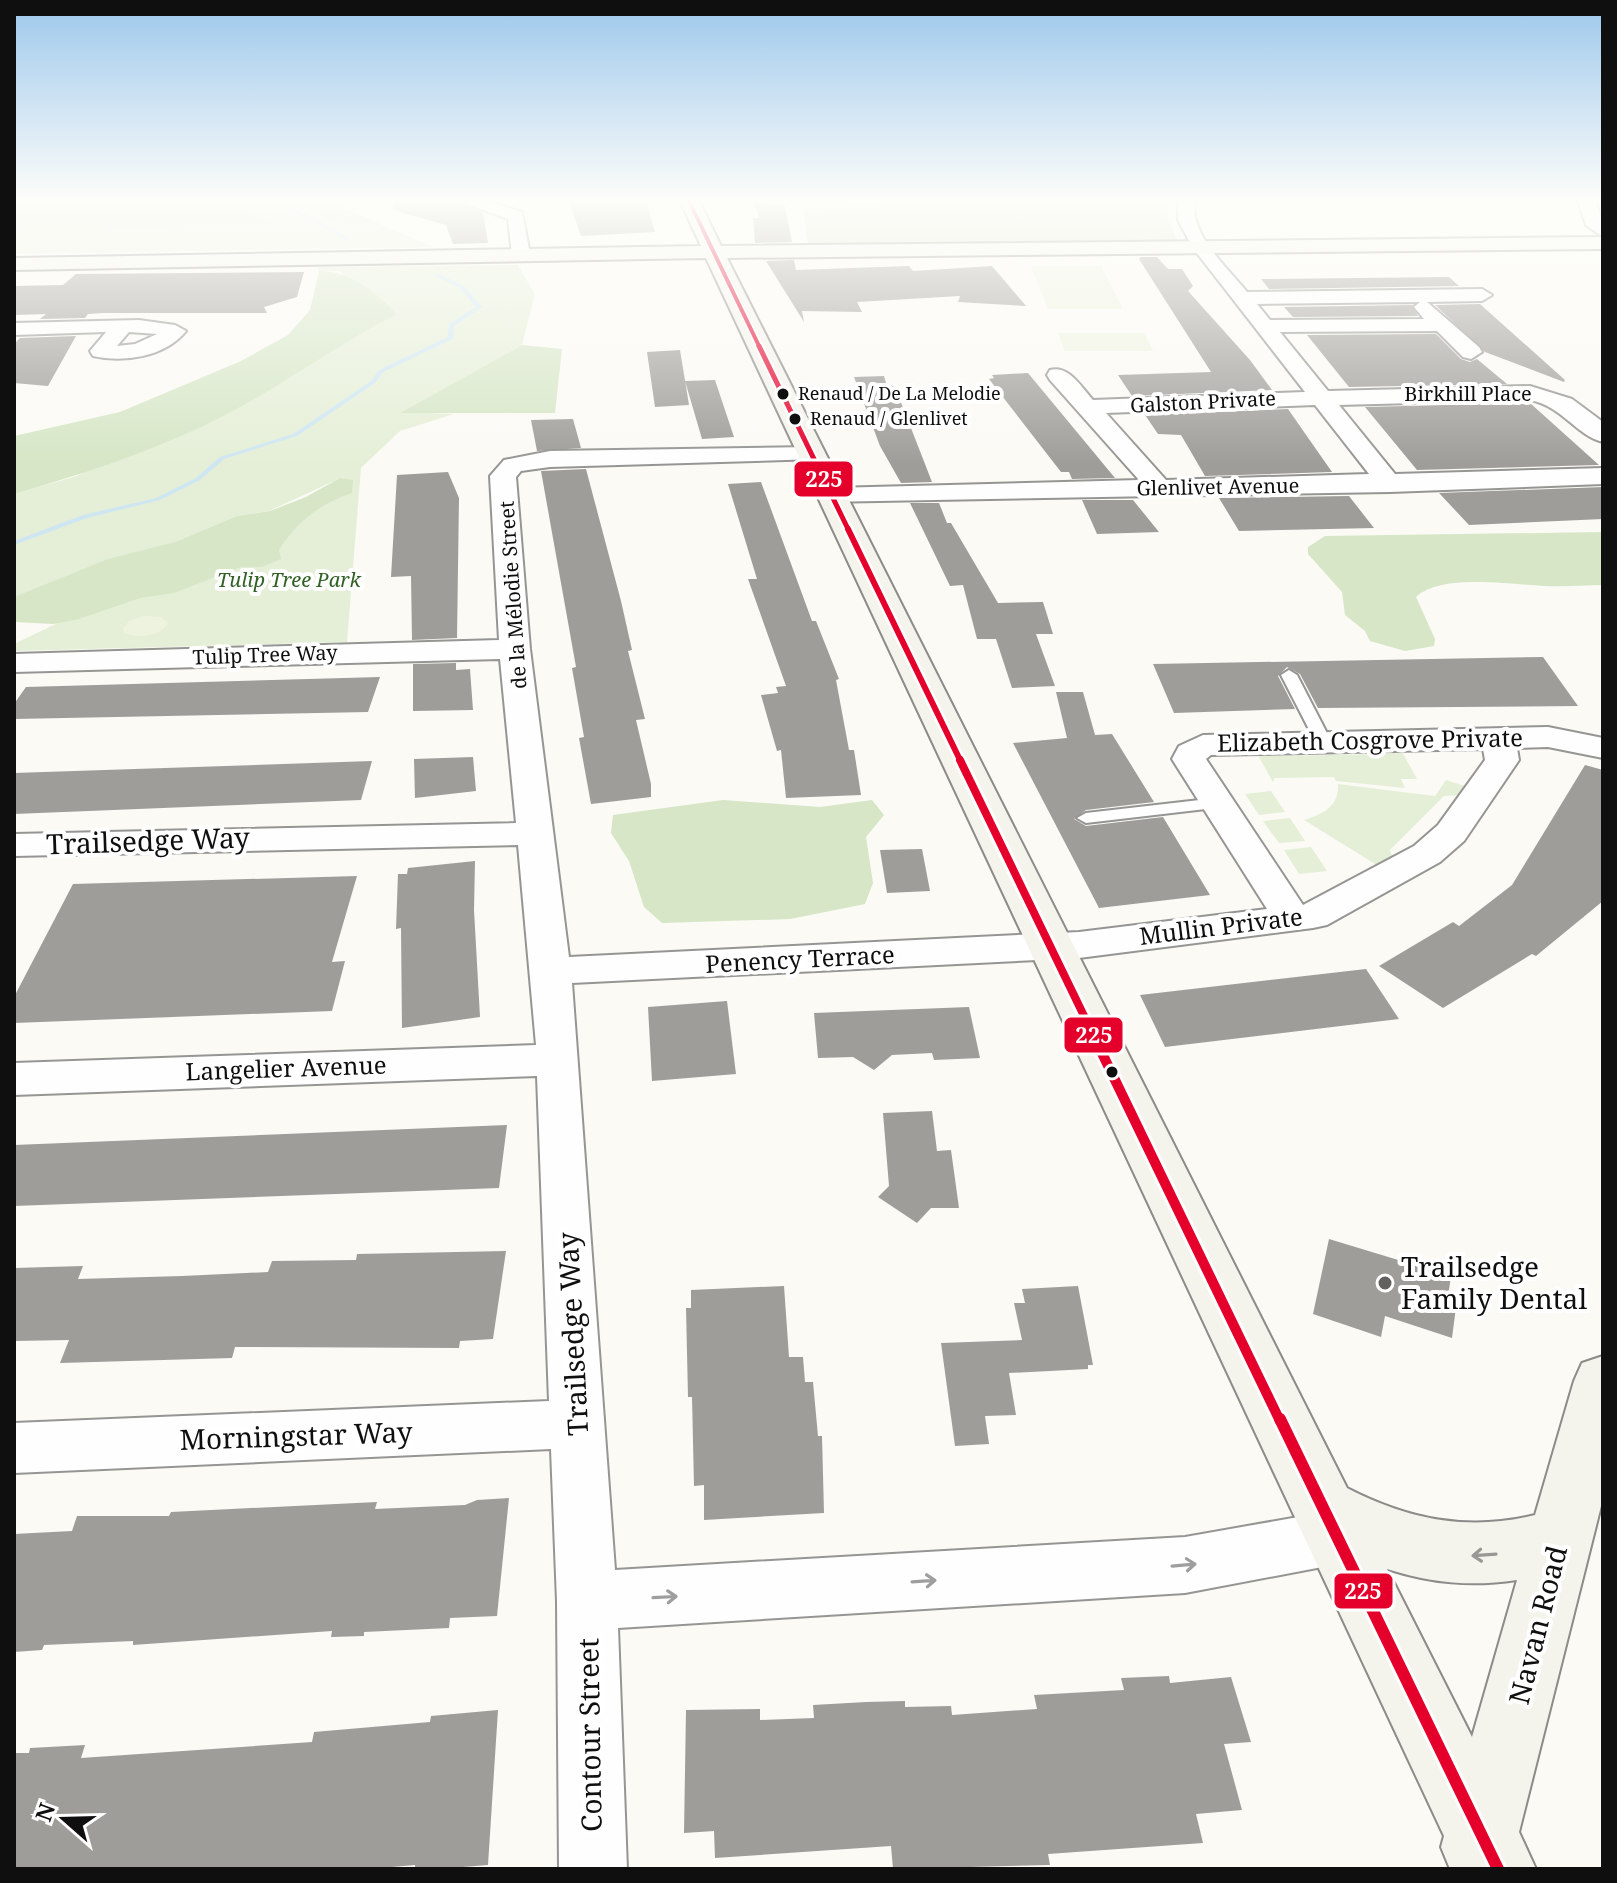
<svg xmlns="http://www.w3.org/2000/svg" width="1617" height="1883" font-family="'Noto Serif',serif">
	<rect width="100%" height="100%" fill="#fbfaf5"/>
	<path fill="#e5efd7" d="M14 201H289L344 226 380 224 433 247 14 254Z
		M518 265 535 294 522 345 402 412 454 414 400 431 361 468 347 642 14 651V644L260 526 347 475 269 511 237 516 175 542 68 575 29 594 14 597V494L77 476 396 314 338 271H319L318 267Z
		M1393 748H1400L1417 779H1401L1405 788 1336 781 1334 777 1275 778 1273 782 1255 750 1273 756 1386 754Z
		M1446 780 1465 786 1460 795 1444 796 1390 850 1394 861 1380 867 1304 820C1323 814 1339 807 1338 784L1435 796Z
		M1271 791 1285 812 1259 815 1245 794Z
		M1290 818 1305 841 1279 843 1263 821Z
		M1311 847 1327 871 1299 874 1284 850Z"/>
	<path fill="#d6e6c6" d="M14 201H238L269 223 68 231 14 229Z
		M289 201H329L380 224 344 226Z
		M931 201H1167L1168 220 1178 241 808 244 803 209 930 204Z
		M319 271C351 271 375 292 397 314 338 344 285 384 227 414 162 448 84 474 14 494V436L120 412 241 361 288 335 310 310Z
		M522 345 562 349 555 413H400Z
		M340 478 353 480 352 493C320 504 297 521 279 550L281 559 262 567H241L174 593 140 598 79 619 54 624 14 622V597L108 559 175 542 237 516 270 511 306 497Z
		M1603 532V585C1584 585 1565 587 1546 586 1512 585 1442 573 1416 597L1435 639 1434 646 1405 651 1370 641 1365 631 1345 615 1342 592 1308 554V547L1325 536Z
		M723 800 820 807 872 800 884 815 866 837 873 883 865 904 790 919 662 923 644 907 629 861 611 833 613 815Z"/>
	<path fill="#eef3e0" d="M1031 266H1101L1123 309H1048Z
		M1058 333H1144L1153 351H1065Z
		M145 616 161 617 168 623C159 637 139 639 124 633L123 629 129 621Z"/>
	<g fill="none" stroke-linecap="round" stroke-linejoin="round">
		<path fill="#cee6f2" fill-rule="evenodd" d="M282 201 349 238V239L345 240 276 201Z
			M435 274H439L464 286 482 307 454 326 453 339 383 372 375 383 297 436 224 459 200 480 160 500 87 518 14 545V541L83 515 156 498 196 478 220 457 293 434 371 381 379 370 448 337 449 324 476 307 460 288 435 276Z"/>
	</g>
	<path fill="#9f9d9a" d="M394 201H456L483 213 488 243 453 244 446 225 393 210Z
		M569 201H646L655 232 581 236Z
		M753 201 785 206 792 242 755 243 753 218H759Z
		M1141 257H1157L1168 269H1182L1193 286 1188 291 1250 360 1272 390 1132 396 1118 375 1211 372 1139 259Z
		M794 260 796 270 909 266 913 271 992 266 1026 306 958 302 960 296 857 302 862 312 802 311 804 322 766 261Z
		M304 272 297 297 264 307 267 313H103L88 314 85 318 40 319 46 314 14 315V286L63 285 76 274Z
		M1449 277 1459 286 1269 289 1261 279Z
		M1480 304 1565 380 1564 382 1485 352 1435 305Z
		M1412 305 1418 316 1293 317 1284 307Z
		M1436 334 1461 359 1470 362 1477 359 1507 384 1349 387 1307 335Z
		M76 336 48 386 14 383V344L20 338Z
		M680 350 689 405 655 407 647 352Z
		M1028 373 1091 449 1115 478 1072 479 1069 472H1061L989 379 994 378 992 375Z
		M884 376 886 383 895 387 932 482 901 483 880 446 854 377Z
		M715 380 734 437 702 439 685 381Z
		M1530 403 1599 465 1417 470 1365 407Z
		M1288 409 1332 472 1205 476 1181 435 1158 434 1145 415Z
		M573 419 581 448 537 451 531 420Z
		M586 469 621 601 632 650 628 651 645 719 636 720 651 784V797L591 804 579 738 584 737 572 668 576 667 541 471Z
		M448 472 459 498 457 638 412 640 411 576 391 577 397 475Z
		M761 482 812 621H816L839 679 836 680 849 750H854L861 795 786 798 781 750 777 751 761 695 778 693 776 687 786 686 748 579H757L728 484Z
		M1603 487V519L1469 525 1439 493Z
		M1349 496 1374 528 1239 531 1219 498Z
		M1082 500H1133L1159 532 1097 534Z
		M910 503H939L947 523H951L998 603 1043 602 1053 634H1036L1055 686 1012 688 996 639H977L963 585 950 586Z
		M1543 657 1578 706 1318 708 1300 674 1287 667 1278 676 1295 709 1174 713 1153 664Z
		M456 663V670L470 669 473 710 413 711V664Z
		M380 677 368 712 14 719V704L26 687Z
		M1056 692H1083L1095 735 1112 734 1154 802 1086 810 1074 819 1086 826 1163 817 1210 895 1099 908 1013 743 1067 738Z
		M473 757 476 791 415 798 414 759Z
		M372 761 361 800 14 814V773Z
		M1585 765 1603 770V901L1536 956 1532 954 1443 1008 1379 966 1453 922 1459 926 1512 885Z
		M922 849 930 891 887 893 880 850Z
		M475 861 474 910 480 1017 402 1028 401 928 396 929 398 874H407L408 868Z
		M357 876 332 962 345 961 332 1011 14 1023V997L73 884Z
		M1366 969 1399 1019 1165 1047 1140 995Z
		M727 1001 736 1074 652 1081 648 1007Z
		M969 1007 980 1058 934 1060 932 1053 892 1055 874 1070 853 1057 818 1058 814 1013Z
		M932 1111 937 1151 951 1150 959 1208H931L917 1223 878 1197 889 1186 883 1113Z
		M507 1125 499 1188 14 1206V1145Z
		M1329 1239 1451 1276 1449 1290 1458 1292 1452 1338 1385 1316 1381 1337 1313 1314Z
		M506 1251 493 1339 460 1341 459 1348 235 1347 232 1358 60 1363 69 1340 14 1341V1268L83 1266 78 1279 182 1276 268 1272 272 1261 356 1260 357 1254Z
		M784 1286 789 1357H803L805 1382H813L818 1436H822L824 1513 704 1520V1485L694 1486 692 1397H688L686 1308H691V1290Z
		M1078 1286 1093 1365H1088V1369L1009 1373 1016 1415 985 1416 989 1444 955 1446 941 1343 1022 1340 1014 1303H1025L1022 1289Z
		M509 1498 497 1616 450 1618 449 1628 364 1632V1636L331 1637 332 1631 133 1645V1641L44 1645 42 1650 14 1652V1534L72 1531 77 1516H169L171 1512 377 1502 375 1509 465 1505 477 1500Z
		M1169 1676 1170 1683 1231 1677 1251 1742 1224 1744 1242 1810 1196 1814 1203 1843 1048 1854 1050 1865 893 1869 891 1846 715 1858 714 1831 684 1833 686 1710 760 1709V1720L814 1718 813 1705 866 1702 905 1701V1707L951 1706 952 1715 1037 1709 1034 1695 1124 1690 1121 1678Z
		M498 1710 488 1865 438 1869H415V1865L369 1869H14V1753H29L30 1748 85 1745 81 1758 312 1742 314 1732 430 1722 431 1716Z"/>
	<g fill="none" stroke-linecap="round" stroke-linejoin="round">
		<g stroke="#959593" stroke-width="4">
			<path id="lane" d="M1289 670 1297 675 1331 741 1329 745 1323 746 1315 741 1281 675Z
				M1217 798 1223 799 1226 803 1223 807 1086 823 1077 818 1086 813Z"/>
		</g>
		<g stroke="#959593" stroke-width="4">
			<path id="street" d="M459 201H487L522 212 530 254 528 258 521 260 512 254 508 219Z
				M1178 201H1195C1189 235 1228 268 1247 292L1482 289 1492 295 1482 301 1427 302 1479 347 1482 352 1471 359 1463 357 1437 331 1280 332 1328 391 1530 386 1572 399 1603 422V442C1577 436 1562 406 1530 400L1339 405 1395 474 1603 468V484L1390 492 823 502 819 496 823 490 832 488 1139 480 1050 380 1047 375 1050 370C1069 365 1081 387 1093 400L1305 392 1193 248 1178 220ZM1420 302 1414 307 1424 319 1270 320 1257 304ZM1315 405 1369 474 1166 480 1106 413Z
				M1578 201H1595L1603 222V237L1586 225Z
				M139 320 175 325 186 331C165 357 124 363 93 356L90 351 106 332 14 335V323ZM129 332 157 334 135 344 117 346Z
				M810 447 819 449 822 454 819 459 550 467 521 471 516 477 530 649 569 957 1079 932 1267 909 1172 759 1179 746 1203 735 1548 727 1603 738V758L1548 747 1517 748 1519 760 1464 841 1440 862 1327 925 1313 928 1079 958 572 983 615 1570 1185 1537 1338 1510 1359 1518 1367 1537 1359 1556 1338 1564 1185 1593 618 1628 627 1869H559L557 1601 551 1449 14 1473V1423L549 1401 537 1076 14 1095V1063L536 1045 518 845 14 856V834L516 823 500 659 14 672V654L499 640 490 476 504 460 550 451ZM1483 749 1485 760 1438 825 1414 846 1303 905 1206 759 1211 755Z"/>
		</g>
		<g stroke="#8c8b89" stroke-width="4">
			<path id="secondary" d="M680 201H699L721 246 1603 237V249L727 258 1347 1488C1407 1519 1468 1532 1535 1515L1574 1381 1582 1363 1603 1356V1498L1519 1832 1536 1869H1450L1441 1847 1444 1836 706 258 14 270V258L701 246ZM1387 1569C1431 1583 1471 1587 1517 1580L1472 1737Z"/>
		</g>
		<use href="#lane" fill="#fefefe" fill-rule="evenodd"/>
		<use href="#street" fill="#fefefe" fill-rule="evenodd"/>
		<use href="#secondary" fill="#f4f3ec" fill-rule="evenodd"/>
		<g stroke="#fff" stroke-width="7">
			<path id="bus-1-far5" d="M689 201 760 348"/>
		</g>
		<g stroke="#fff" stroke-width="9">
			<path id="bus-1-far4" d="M759 346 849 531"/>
		</g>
		<g stroke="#fff" stroke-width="11">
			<path id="bus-1-far3" d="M848 529 961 762"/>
		</g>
		<g stroke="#fff" stroke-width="14">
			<path id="bus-1-far2" d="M960 760 1102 1053"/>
		</g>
		<g stroke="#fff" stroke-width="16">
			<path id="bus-1-far1" d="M1101 1051 1280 1421"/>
		</g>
		<g stroke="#fff" stroke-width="18">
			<path id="bus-1" d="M1280 1419 1498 1869"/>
		</g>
		<use href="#bus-1-far5" stroke="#e4002b" stroke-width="4"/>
		<use href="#bus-1-far4" stroke="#e4002b" stroke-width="5"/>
		<use href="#bus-1-far3" stroke="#e4002b" stroke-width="6"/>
		<use href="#bus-1-far2" stroke="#e4002b" stroke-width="8"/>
		<use href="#bus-1-far1" stroke="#e4002b" stroke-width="10"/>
		<use href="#bus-1" stroke="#e4002b" stroke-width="12"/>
	</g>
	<defs><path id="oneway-shaft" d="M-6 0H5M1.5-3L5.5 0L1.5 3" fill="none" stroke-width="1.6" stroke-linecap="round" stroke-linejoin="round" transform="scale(2)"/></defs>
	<use stroke="#989894" href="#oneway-shaft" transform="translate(1484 1555) rotate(176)"/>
	<g stroke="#9e9e9e">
		<use href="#oneway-shaft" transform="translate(1184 1565) rotate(-5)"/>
		<use href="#oneway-shaft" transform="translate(924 1581) rotate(-4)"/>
		<use href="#oneway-shaft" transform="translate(665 1597) rotate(-3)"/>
	</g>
	<linearGradient id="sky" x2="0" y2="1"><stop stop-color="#9dc8ec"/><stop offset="0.43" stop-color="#fdfdfa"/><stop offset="1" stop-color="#fdfdfa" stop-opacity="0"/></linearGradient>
	<rect width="1617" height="465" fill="url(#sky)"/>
	<g fill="#0f0f0f" stroke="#fff" stroke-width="3">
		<circle cx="783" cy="394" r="7"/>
		<circle cx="795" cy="419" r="7"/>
		<circle cx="1112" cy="1072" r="7"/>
	</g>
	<circle fill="#626160" stroke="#fff" stroke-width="3" cx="1385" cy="1283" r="8"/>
	<g text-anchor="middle" stroke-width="8" stroke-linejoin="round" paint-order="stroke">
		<g font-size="18" fill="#0f0f0f" stroke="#fff" text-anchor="start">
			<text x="798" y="400">Renaud / De La Melodie</text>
			<text x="810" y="425">Renaud / Glenlivet</text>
		</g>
		<g font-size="20" fill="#0f0f0f" stroke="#fff">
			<text x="1468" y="401">Birkhill Place</text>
			<text transform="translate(1203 402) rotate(-3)" y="7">Galston Private</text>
			<text transform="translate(1218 487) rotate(-1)" y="7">Glenlivet Avenue</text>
			<text transform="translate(513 595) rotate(-94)" y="7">de la Mélodie Street</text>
			<text transform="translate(265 655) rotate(-2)" y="7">Tulip Tree Way</text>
		</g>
		<g font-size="20" font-style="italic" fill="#316125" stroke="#fff">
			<text x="289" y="587">Tulip Tree Park</text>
		</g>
		<g font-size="24" fill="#0f0f0f" stroke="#fff">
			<text transform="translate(1370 741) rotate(-1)" y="8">Elizabeth Cosgrove Private</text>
			<text transform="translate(1221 927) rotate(-7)" y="8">Mullin Private</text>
			<text transform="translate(800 960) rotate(-3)" y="8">Penency Terrace</text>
			<text transform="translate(286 1069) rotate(-2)" y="8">Langelier Avenue</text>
		</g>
		<g font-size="28" fill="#0f0f0f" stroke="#fff">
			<text transform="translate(148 841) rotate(-2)" y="10">Trailsedge Way</text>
			<text transform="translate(573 1334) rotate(-93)" y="10">Trailsedge Way</text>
			<text transform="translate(296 1436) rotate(-2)" y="10">Morningstar Way</text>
			<text transform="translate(1538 1625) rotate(-76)" y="10">Navan Road</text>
			<text transform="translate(590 1735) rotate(-91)" y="10">Contour Street</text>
		</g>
		<g font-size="28" fill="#0f0f0f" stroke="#fff" text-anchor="start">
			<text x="1401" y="1277">Trailsedge<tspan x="1401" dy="32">Family Dental</tspan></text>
		</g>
	</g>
	<g stroke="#fff" stroke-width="3">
		<rect x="793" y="460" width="61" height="38" rx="8" fill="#e4002b"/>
		<rect x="1063" y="1016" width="61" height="38" rx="8" fill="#e4002b"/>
		<rect x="1333" y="1572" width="61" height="38" rx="8" fill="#e4002b"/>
	</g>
	<g font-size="22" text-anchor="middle" font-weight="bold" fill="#fff">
		<text x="824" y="487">225</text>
		<text x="1094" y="1043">225</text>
		<text x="1363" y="1599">225</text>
	</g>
	<rect width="1617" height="1883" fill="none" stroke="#0f0f0f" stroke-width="32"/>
	<g transform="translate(64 1819) rotate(290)" stroke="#ffffff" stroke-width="6" paint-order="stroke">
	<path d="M0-6L14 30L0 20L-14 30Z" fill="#0f0f0f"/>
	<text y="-12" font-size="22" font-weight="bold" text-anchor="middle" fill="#0f0f0f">N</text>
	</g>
</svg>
